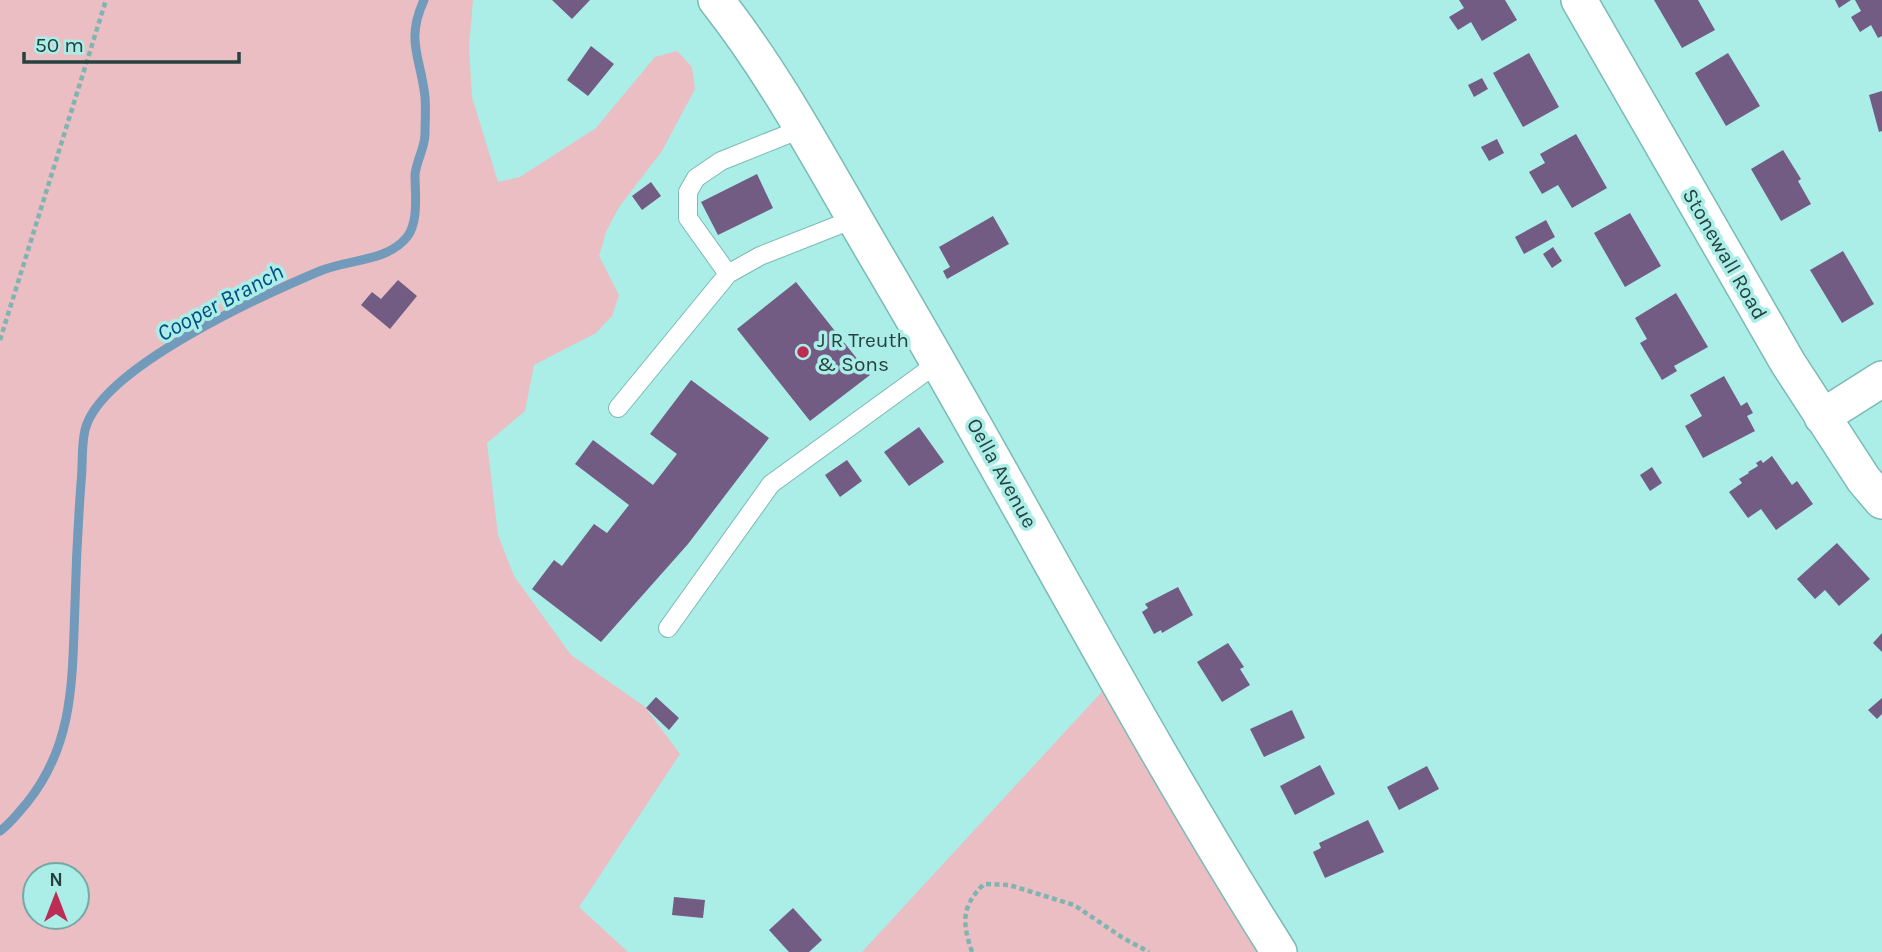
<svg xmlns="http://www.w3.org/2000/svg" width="1882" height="952" font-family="Karla,sans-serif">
	<rect width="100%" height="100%" fill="#abede7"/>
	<path fill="#eabec3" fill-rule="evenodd" d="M0 0H473L469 47 472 97 498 182 520 177 596 128 655 57 677 51 692 67 695 89 662 151 619 207 606 232 599 256 619 295 612 316 596 333 534 365 525 411 487 443 498 535 514 576 571 655 645 707 680 754 579 907 628 952H0ZM35 875H77V917H35Z
		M1110 683 1267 952H862Z"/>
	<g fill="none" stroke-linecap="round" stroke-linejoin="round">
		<path stroke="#729aba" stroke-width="9" d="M0 831C11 823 17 814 26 804 75 744 72 678 75 604 76 564 78 523 81 483 83 466 81 447 85 430 100 368 263 295 320 271 348 259 387 262 407 237 419 222 415 192 415 175 416 161 425 148 425 134 425 122 426 109 425 97 421 58 405 41 424 0"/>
	</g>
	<path fill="#725c83" d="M552 0H590L572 19Z
		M1459 0H1505L1517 20 1482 41 1471 22 1458 30 1449 17 1464 8Z
		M1654 0H1698L1715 30 1682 48Z
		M1835 0H1851L1839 8Z
		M1855 0H1882V36L1878 38 1871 25 1860 32 1851 17 1861 11Z
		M591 46 614 64 588 96 567 80Z
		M1529 53 1559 107 1523 127 1493 73Z
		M1728 53 1760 106 1726 126 1695 73Z
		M1482 78 1488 89 1474 97 1468 85Z
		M1882 91V131L1879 132 1869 95Z
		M1576 134 1607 188 1572 208 1558 185 1542 194 1529 172 1545 163 1540 154Z
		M1497 139 1504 153 1489 161 1481 147Z
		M1783 150 1801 179 1798 181 1811 204 1781 221 1751 169Z
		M757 174 773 208 718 235 701 202Z
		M651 182 661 196 642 210 632 196Z
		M1630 213 1661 266 1625 287 1594 233Z
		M993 216 1009 244 947 279 943 271 950 267 939 247Z
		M1546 220 1555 237 1524 254 1515 237Z
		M1553 247 1562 261 1552 268 1543 254Z
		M1843 251 1874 304 1842 323 1810 270Z
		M398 280 417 296 390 329 361 305 372 292 381 299Z
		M796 282 870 375 810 421 737 329Z
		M1676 293 1708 347 1674 366 1677 371 1662 380 1640 343 1647 339 1635 318Z
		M1724 376 1741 406 1747 402 1753 413 1747 416 1755 431 1703 458 1685 426 1702 416 1690 395Z
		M691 380 769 438 688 544 601 642 532 589 554 560 562 566 594 524 607 533 629 505 575 464 593 440 653 485 677 454 650 434Z
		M919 427 944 462 909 486 884 452Z
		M1772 456 1792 485 1797 481 1813 504 1776 530 1761 509 1748 518 1729 492 1742 483 1739 479 1749 473 1748 472 1758 466 1756 463 1761 460 1763 463Z
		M847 460 862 481 840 497 825 475Z
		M1652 467 1662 483 1650 491 1640 475Z
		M1837 543 1870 579 1839 606 1825 590 1815 599 1797 579Z
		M1178 587 1193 615 1162 633 1161 630 1154 634 1142 612 1148 608 1145 604Z
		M1882 633V652L1873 643Z
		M1228 643 1244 667 1240 669 1250 685 1222 702 1197 662Z
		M656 697 679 718 669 730 646 708Z
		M1882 698V714L1877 719 1868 710Z
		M1292 710 1305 738 1264 757 1250 729Z
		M1320 765 1335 794 1295 815 1280 786Z
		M1427 766 1439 789 1399 810 1387 787Z
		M1368 820 1384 852 1325 878 1313 852 1321 848 1319 843Z
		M674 897 705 900 703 918 672 915Z
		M793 908 822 940 809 952H789L769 930Z"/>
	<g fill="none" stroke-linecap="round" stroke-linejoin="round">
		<g stroke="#7bbab5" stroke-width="20">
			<path id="service" d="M728 274 688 218V192L696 178 721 161 801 129
				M618 408 728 274 760 256 854 219
				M668 628 771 484 939 362"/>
		</g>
		<g stroke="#7bbab5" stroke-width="38">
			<path id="minor" d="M716 0C780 81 828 175 881 264 1016 492 1137 728 1279 952
				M1579 0 1788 363 1864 480 1882 501
				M1822 417 1882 379"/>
		</g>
		<path stroke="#7fb4b0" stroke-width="4.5" stroke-dasharray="5 3.5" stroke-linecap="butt" d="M0 340 106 0
			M972 952C962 922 961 907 984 884L1009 885 1074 905 1123 938 1149 952"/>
		<use href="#service" stroke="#fff" stroke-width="18"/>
		<use href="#minor" stroke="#fff" stroke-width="35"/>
	</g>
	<circle fill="#bc2c55" stroke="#abede7" stroke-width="2.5" cx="803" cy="352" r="7"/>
	<g text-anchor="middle" stroke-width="7" stroke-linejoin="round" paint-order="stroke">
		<g font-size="21" fill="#26413f" stroke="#abede7">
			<text transform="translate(1725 254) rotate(60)" y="7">Stonewall Road</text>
			<text transform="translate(1002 473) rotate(61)" y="7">Oella Avenue</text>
		</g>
		<g font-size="21" fill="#26413f" stroke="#abede7" text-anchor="start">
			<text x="817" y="347">J R Treuth<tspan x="817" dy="24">&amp; Sons</tspan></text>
		</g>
		<g font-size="23" font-style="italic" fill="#024c83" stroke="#abede7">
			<text transform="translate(220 302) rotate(-28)" y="8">Cooper Branch</text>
		</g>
	</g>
	<g transform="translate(56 896)"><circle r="33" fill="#abede7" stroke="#76a8a4" stroke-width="2"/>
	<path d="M0-5L12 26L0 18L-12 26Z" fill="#bc2c55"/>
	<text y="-10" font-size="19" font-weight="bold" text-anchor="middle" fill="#26413f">N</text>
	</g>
	<path d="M24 52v10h215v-10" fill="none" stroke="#26413f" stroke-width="3.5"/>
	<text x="35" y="52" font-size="21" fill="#26413f" stroke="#abede7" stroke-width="5" paint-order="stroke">50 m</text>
</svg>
